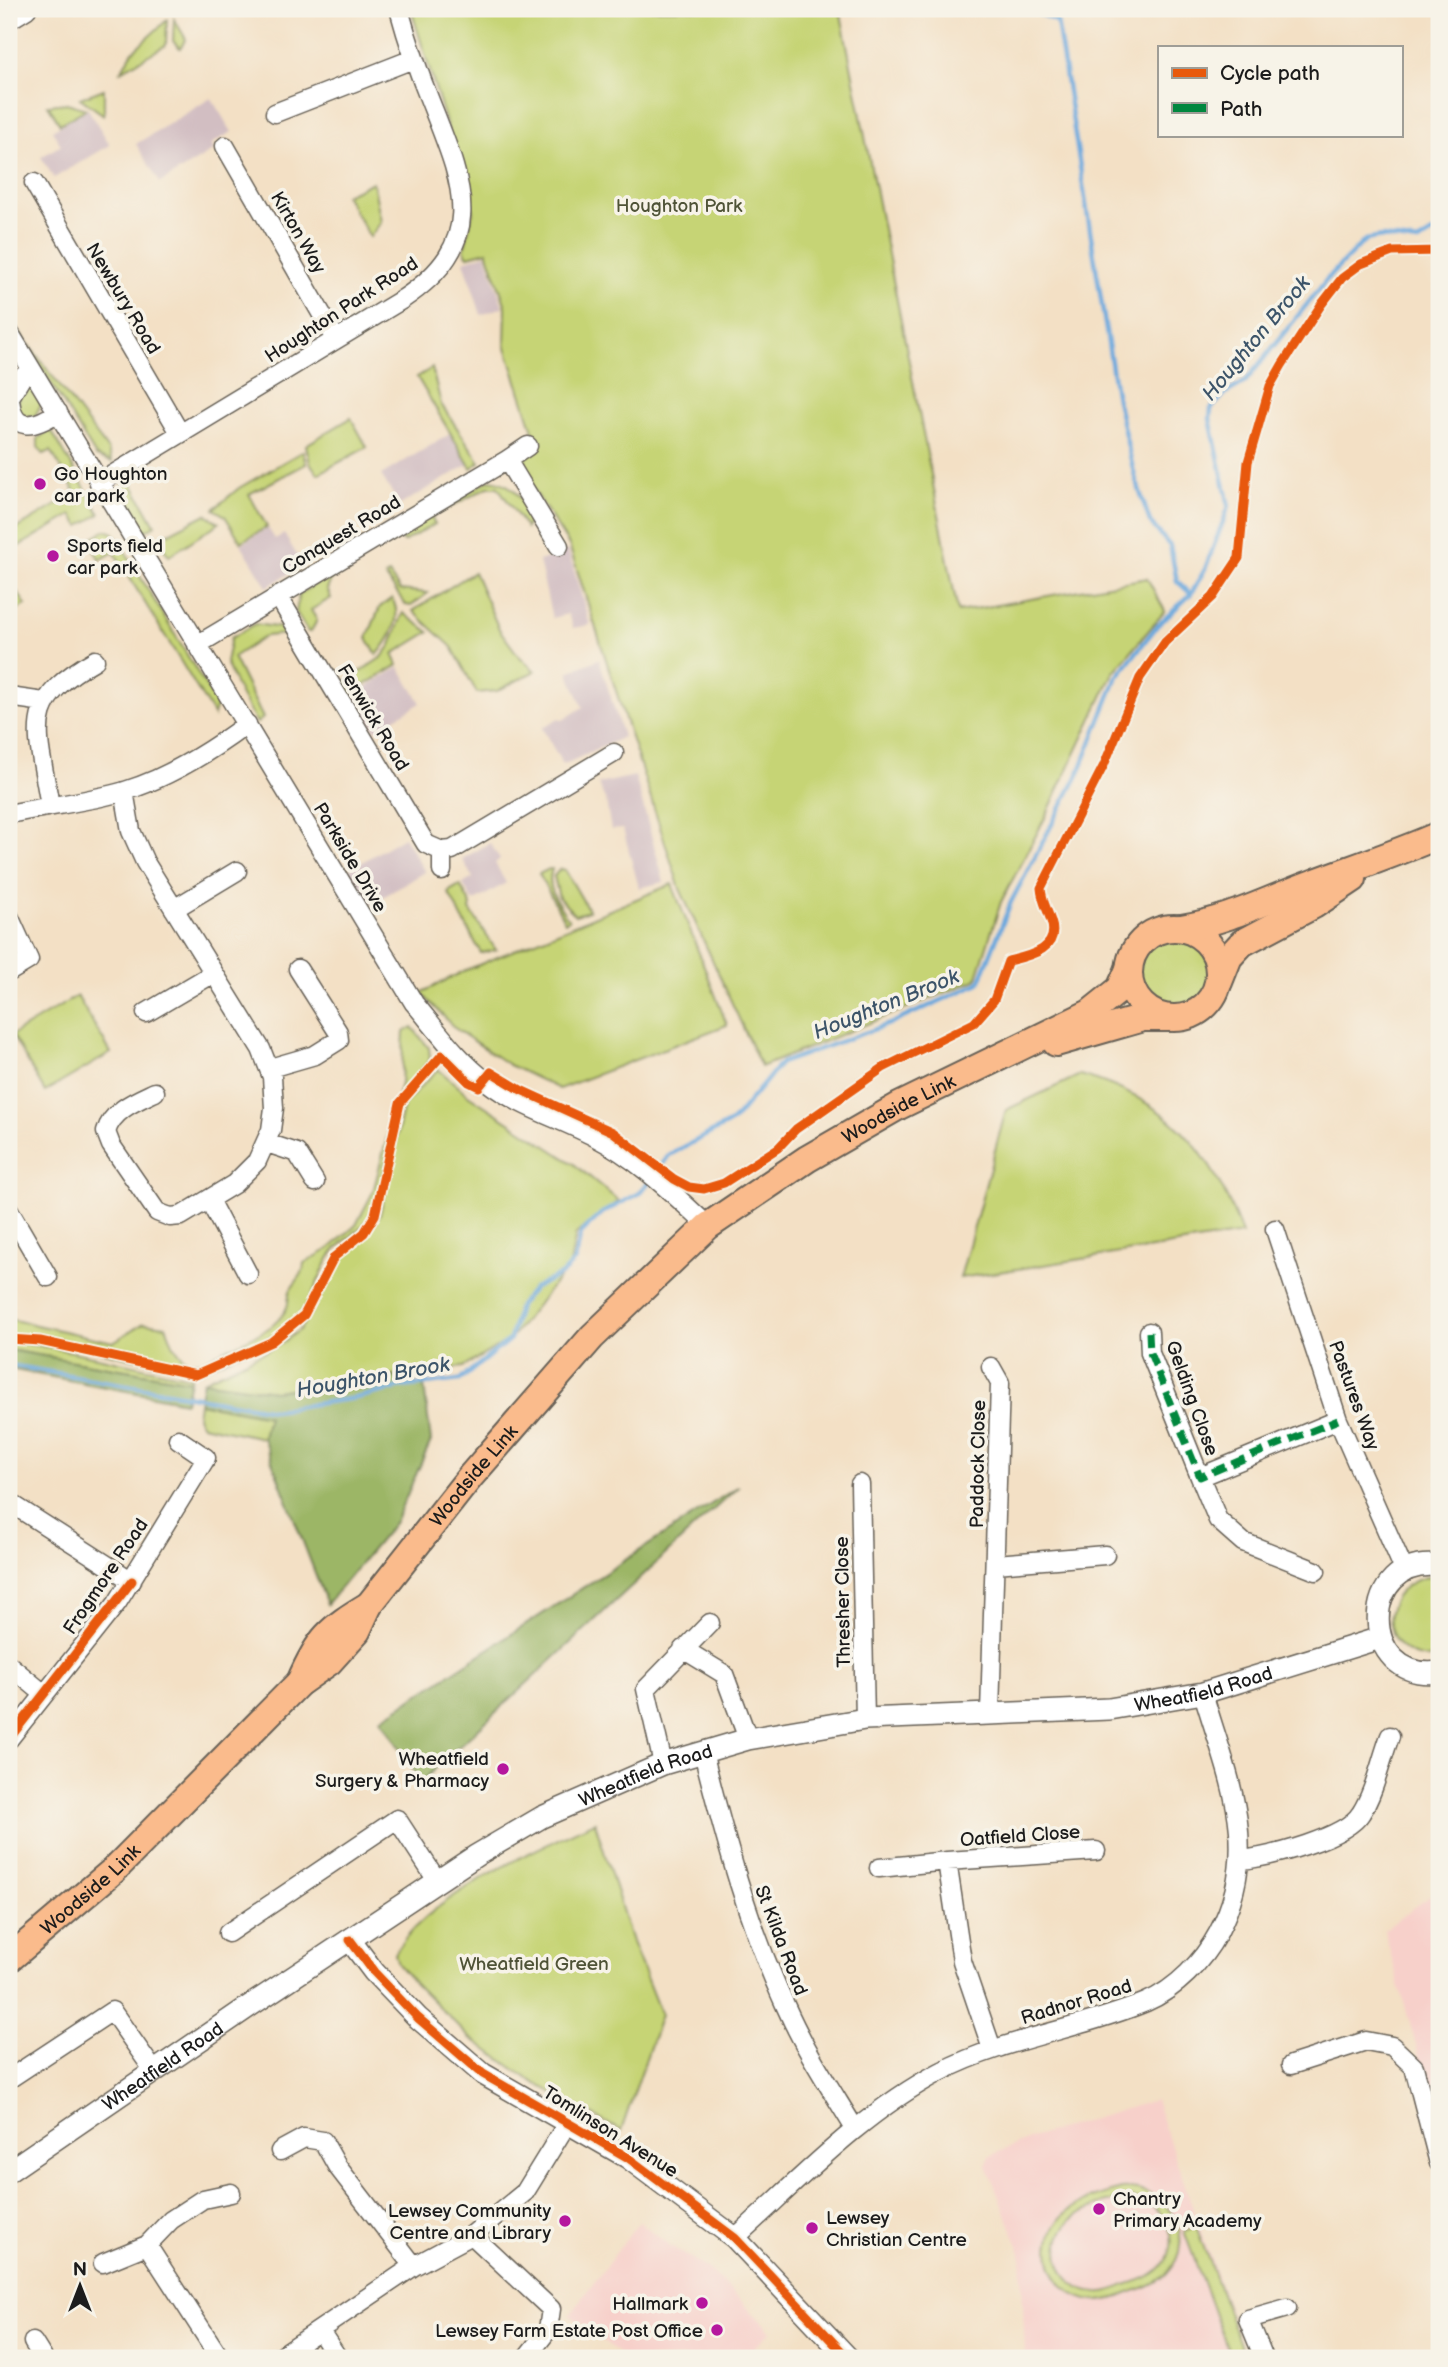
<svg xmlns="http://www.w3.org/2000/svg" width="1448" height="2367" font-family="'Balsamiq Sans',sans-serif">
	<rect width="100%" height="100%" fill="#f7f3e8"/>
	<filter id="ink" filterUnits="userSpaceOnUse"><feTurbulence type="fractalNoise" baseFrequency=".0143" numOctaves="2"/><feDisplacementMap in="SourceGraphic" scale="14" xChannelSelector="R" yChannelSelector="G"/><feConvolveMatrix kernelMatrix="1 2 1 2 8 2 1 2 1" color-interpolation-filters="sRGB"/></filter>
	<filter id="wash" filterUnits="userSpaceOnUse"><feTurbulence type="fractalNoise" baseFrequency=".00686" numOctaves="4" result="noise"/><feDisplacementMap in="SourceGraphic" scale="28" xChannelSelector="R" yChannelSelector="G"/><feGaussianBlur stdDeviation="1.57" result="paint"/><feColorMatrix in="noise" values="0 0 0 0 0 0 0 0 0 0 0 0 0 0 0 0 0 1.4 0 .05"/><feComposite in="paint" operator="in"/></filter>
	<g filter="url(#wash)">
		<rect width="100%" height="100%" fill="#f3e0c5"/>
		<path fill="#f7d0ca" d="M1439 1889V2129L1384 1930Z
			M1155 2100 1246 2358H1025L1021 2253 987 2166 989 2156 1031 2138Z
			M639 2222 669 2245 710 2270 771 2331 745 2358H625L570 2315Z"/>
		<path fill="#d2bec2" d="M211 98 232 132 211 144 214 150 160 183 136 144Z
			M88 109 110 145 54 178 41 157 61 145 52 130Z
			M486 254 503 307 481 315 464 261Z
			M450 434 468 465 400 505 381 475Z
			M268 528 275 539 284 534 303 565 267 587 241 544Z
			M568 550 590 625 573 628 568 614 552 618 539 561Z
			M599 659 623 737 563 765 542 728 559 718 563 720 583 707 568 672Z
			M399 667 421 703 375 730 353 695Z
			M635 776 664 882 639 888 623 829 611 830 606 801 598 784Z
			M404 837 425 872 368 906 347 871Z
			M490 843 500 859 495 863 506 883 473 902 463 884 473 878 462 859Z"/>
		<path fill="#c6d475" stroke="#717848" stroke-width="2" fill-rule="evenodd" d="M411 9H840L958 612 1147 578 1165 611 1113 673 1046 816 1001 902 976 980 761 1067 680 889 569 545 524 475 522 464 537 443 505 344 506 307 487 251 468 256 464 250 473 211Z
			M174 19 186 39 180 48 173 41Z
			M167 20 166 45 121 71 133 51Z
			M104 89V115L80 98Z
			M67 103 86 109 60 124 48 105Z
			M373 182 381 222 370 237 345 195Z
			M20 333 108 450 112 462 96 456Z
			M432 368 441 404 480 462 471 468 417 377Z
			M31 383 42 403 35 416 24 417 17 409 19 397Z
			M351 418 367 447 318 474 310 463 306 445Z
			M51 430 100 514 80 526 72 515 9 552V524L13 531 76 493 51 451 43 454 38 447V438Z
			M303 451 306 464 249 494 267 527 241 542 225 516 214 509 239 488Z
			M126 473 155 525 142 533 120 495Z
			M489 480C514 482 520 497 531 517L526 528 498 487H488L431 517 435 524 403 542 397 533Z
			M206 514 219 523 169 556 157 539Z
			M106 530 114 533 216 703 214 716 114 552 100 560 88 540Z
			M474 572 499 629 518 655 535 671 497 691 477 693 452 647 413 611Z
			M334 573 327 589 331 598 311 610 317 620 311 632H308L296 612 299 594Z
			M389 574 400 590 428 593 411 606 406 605 385 576Z
			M9 580 26 605 9 615Z
			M392 598C403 618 391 639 377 655L367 638 380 607Z
			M403 613 429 632 393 654 398 665 347 696 340 685 382 657 391 645Z
			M255 624 282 628 286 634 266 636 233 657 263 718 257 723C244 704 234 683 226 662L231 638Z
			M549 869H552C545 888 559 905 569 920L565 922 539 874Z
			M560 869 565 870 589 911 575 915 559 898 554 876Z
			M672 884 727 1025 559 1089 509 1065 456 1029 421 993 464 971Z
			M460 885 471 905 470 910 496 950 481 953 448 892Z
			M1139 972a36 36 0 1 1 72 0a36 36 0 1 1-72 0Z
			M77 996 111 1053 45 1092 12 1035Z
			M412 1027 429 1048 430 1058C421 1075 403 1089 397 1106 386 1140 388 1179 373 1211 364 1231 345 1237 333 1253 320 1270 316 1293 303 1310 282 1340 234 1354 202 1370L188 1371 60 1342 9 1336V1319L113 1342 144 1323 166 1326 173 1344 186 1361 202 1362C225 1344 276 1336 287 1307 289 1302 288 1296 290 1291 296 1279 304 1277 304 1263L329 1249 356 1225 373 1192 401 1084 404 1032Z
			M438 1069 468 1095 574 1164 619 1201 576 1234 570 1264 510 1339 463 1367 274 1391 203 1381 281 1344 300 1329 321 1295 336 1259 365 1236 380 1214 404 1104Z
			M1080 1075C1168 1099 1212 1150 1242 1234L960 1278 1006 1110Z
			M9 1342C71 1348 130 1366 191 1377L190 1381 9 1350Z
			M199 1403 269 1416 263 1438 202 1425 197 1417Z
			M1426 1577 1439 1579V1657C1383 1666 1369 1592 1426 1577Z
			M595 1822 632 1942 661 2015 621 2131 528 2079 469 2037 407 1975 398 1964 395 1954C422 1899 540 1847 595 1822Z
			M1122 2189C1167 2186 1200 2238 1167 2273 1157 2284 1143 2288 1129 2293 1118 2298 1106 2302 1093 2301 1054 2296 1036 2249 1060 2219 1074 2202 1102 2194 1122 2189ZM1129 2198C1165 2201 1188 2244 1157 2271 1149 2278 1137 2281 1128 2284 1118 2288 1108 2293 1097 2292 1063 2290 1047 2252 1067 2225 1078 2210 1111 2199 1129 2198Z
			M1196 2226 1245 2358H1231L1184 2231Z"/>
		<path fill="#9cb666" stroke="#5c6941" stroke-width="2" d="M9 1350 190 1381 185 1402 9 1369Z
			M398 1377 424 1386 431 1441 395 1522 327 1604 263 1438 268 1416 199 1403 203 1381 274 1391Z
			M739 1486 421 1782 381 1719Z"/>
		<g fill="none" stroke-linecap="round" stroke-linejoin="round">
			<path stroke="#6ba8dd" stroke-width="4.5" d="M1027 9 1056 21
				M1055 9 1117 400 1135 477 1150 522 1170 546 1177 581 1191 594
				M657 1172 669 1155 733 1121 781 1063 892 1023 979 983 1011 902 1079 773 1117 677 1157 626 1191 594 1205 569 1229 506 1210 419 1211 409 1226 393 1245 382 1328 278 1365 240 1382 237 1418 242 1439 229
				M9 1365 273 1410 356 1398 401 1387 460 1380 510 1339 519 1306 534 1288 562 1274 575 1260 581 1233 602 1213 640 1193 651 1179"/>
		</g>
	</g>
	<g filter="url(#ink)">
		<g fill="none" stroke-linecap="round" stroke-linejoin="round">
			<g stroke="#676157" stroke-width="21">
				<path id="minor" d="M9 20 27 9
					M275 113 413 59
					M225 146 336 339
					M34 183 180 433
					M9 332 414 1003C437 1030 458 1060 486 1081 519 1107 559 1118 595 1137 638 1159 672 1193 708 1226
					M32 370 22 377 10 397C12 434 34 428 58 412
					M507 460 528 446
					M99 483 403 299C488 242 464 187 432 106 419 74 408 42 399 9
					M278 596 426 844 442 851 452 850 614 753
					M197 645 507 460 559 546
					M9 697 44 702
					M124 791 131 831 145 862 261 1049 272 1077 274 1108 271 1130 257 1161 234 1184 181 1216 170 1217 157 1212 111 1145 106 1132C112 1110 136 1101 155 1092
					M50 806C38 731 19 703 95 660
					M9 814C47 806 87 802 125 791 167 778 211 751 247 724
					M442 851V871
					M174 909 237 871
					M9 916 29 960 9 972
					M146 1013 214 973
					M270 1068 315 1055 339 1040 338 1032 298 969
					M267 1143 297 1153 315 1182
					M209 1200 248 1274
					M9 1210 48 1277
					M1275 1229 1338 1420 1405 1572
					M1149 1332 1150 1353 1200 1477 1338 1420
					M1200 1477 1218 1520 1243 1542 1316 1571
					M860 1484 865 1719
					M9 1502 132 1581
					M996 1564 1105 1555
					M683 1649 724 1674 748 1739
					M9 1665 44 1694
					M990 1713 1000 1383 991 1367
					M9 1739 117 1603 206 1458 178 1439
					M703 1752C725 1839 748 1925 786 2007 805 2050 831 2089 855 2129
					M663 1764 646 1689 710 1623
					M1241 1860C1270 1857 1346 1838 1361 1813 1375 1791 1381 1760 1390 1736
					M879 1868 947 1861
					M228 1933 397 1819 438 1882
					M992 2049 962 1961 947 1861 1096 1851
					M1291 2065 1366 2041 1392 2046 1414 2067 1439 2163
					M9 2079 112 2011 154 2071
					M280 2151 304 2138 323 2141 337 2166 414 2266
					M472 2235 551 2309 548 2330 526 2358
					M735 2238C800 2179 862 2113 940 2072 1005 2038 1079 2030 1146 2002 1176 1989 1203 1961 1218 1933 1263 1848 1228 1778 1203 1693
					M147 2245 220 2358
					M103 2263 147 2245 171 2220 203 2199 231 2193
					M320 2331 338 2358
					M33 2342 43 2358
					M278 2358 414 2266 472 2235 525 2192 568 2122
					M1264 2358 1248 2319 1287 2308"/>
			</g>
			<g stroke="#676157" stroke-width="24">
				<g id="tertiary">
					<path d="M1439 1566C1358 1555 1358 1683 1439 1672"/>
					<path d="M350 1940 374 1972 418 2018 483 2074 627 2157 735 2238 848 2358"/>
					<path id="s1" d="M9 2171 251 2005 477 1855 542 1817 663 1764 748 1739 865 1719 1109 1709 1203 1693 1380 1638"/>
				</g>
			</g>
			<g stroke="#676157" stroke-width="30">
				<g id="primary">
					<circle cx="1174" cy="973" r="45"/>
					<path d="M1181 928C1228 921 1269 899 1313 883 1356 867 1398 853 1439 835"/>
					<path d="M1219 982 1229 957 1242 943 1314 905 1353 879"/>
					<path d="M1056 1043 1143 1018H1168"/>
					<path d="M300 1682C319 1638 329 1629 369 1605"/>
					<path id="s2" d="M9 1959 114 1870 299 1683 329 1662 357 1631 369 1605 470 1477 592 1337 708 1226 807 1159 899 1106 1090 1013 1120 989 1129 969"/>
				</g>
			</g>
			<use href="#minor" stroke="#fff" stroke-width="18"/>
			<use href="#tertiary" stroke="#fff" stroke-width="21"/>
			<use href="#primary" stroke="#fabb8c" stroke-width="26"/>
			<path stroke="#00873e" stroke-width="7" stroke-dasharray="14 7" stroke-linecap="butt" d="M1149 1332 1150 1353 1200 1477 1338 1420"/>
			<g stroke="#f7f3e8" stroke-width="13">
				<path id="cycleway" d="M9 1339 40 1341 196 1375 271 1342 304 1315 334 1257 364 1233 375 1215 400 1103 442 1055 469 1082 479 1087 491 1072 521 1090 613 1132 674 1179 689 1187 704 1189 724 1183 778 1148 796 1129 883 1068 974 1023 994 1000 1008 961C1028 956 1061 950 1051 921 1047 908 1042 902 1041 888L1104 765 1140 678 1165 642 1213 597 1239 558 1248 462 1270 386 1282 365 1321 305 1342 278 1361 264 1392 252 1439 251
					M9 1739 132 1581
					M350 1940 374 1972 418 2018 483 2074 627 2157 735 2238 848 2358"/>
			</g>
			<use href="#cycleway" stroke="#e8590c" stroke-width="9"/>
		</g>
	</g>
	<g fill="#b5179e" stroke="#f7f3e8" stroke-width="2.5">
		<circle cx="40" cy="484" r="7"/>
		<circle cx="53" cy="556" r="7"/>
		<circle cx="503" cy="1769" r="7"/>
		<circle cx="1099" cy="2209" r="7"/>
		<circle cx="565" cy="2221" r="7"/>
		<circle cx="812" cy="2228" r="7"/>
		<circle cx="702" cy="2303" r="7"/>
		<circle cx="717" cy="2330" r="7"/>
	</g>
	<g text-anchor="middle" stroke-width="7" stroke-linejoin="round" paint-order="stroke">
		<g font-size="19" fill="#4f5337" stroke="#f7f3e8">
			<text x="679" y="212">Houghton Park</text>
			<text x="534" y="1970">Wheatfield Green</text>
		</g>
		<g font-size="19" fill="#1c1c1c" stroke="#f7f3e8">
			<text transform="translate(299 232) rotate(60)" y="7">Kirton Way</text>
			<text transform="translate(124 298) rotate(59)" y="7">Newbury Road</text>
			<text transform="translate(341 309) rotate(-33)" y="7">Houghton Park Road</text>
			<text transform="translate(341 534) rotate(-31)" y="7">Conquest Road</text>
			<text transform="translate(374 717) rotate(59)" y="7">Fenwick Road</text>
			<text transform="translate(351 857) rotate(59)" y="7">Parkside Drive</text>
			<text dy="7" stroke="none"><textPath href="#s2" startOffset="1241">Woodside Link</textPath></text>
			<text transform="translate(1355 1395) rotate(70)" y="7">Pastures Way</text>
			<text transform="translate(1193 1398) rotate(70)" y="7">Gelding Close</text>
			<text transform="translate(977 1464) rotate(-89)" y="7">Paddock Close</text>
			<text dy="7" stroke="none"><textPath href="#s2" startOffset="674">Woodside Link</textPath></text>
			<text transform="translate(105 1576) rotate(-56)" y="7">Frogmore Road</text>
			<text transform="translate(842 1602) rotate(-91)" y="7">Thresher Close</text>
			<text dy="7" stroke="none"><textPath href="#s1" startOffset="1320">Wheatfield Road</textPath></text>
			<text dy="7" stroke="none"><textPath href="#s1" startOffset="752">Wheatfield Road</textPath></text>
			<text transform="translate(1020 1835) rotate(-4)" y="7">Oatfield Close</text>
			<text dy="7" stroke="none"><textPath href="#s2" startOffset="107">Woodside Link</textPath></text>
			<text transform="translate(782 1940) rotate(69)" y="7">St Kilda Road</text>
			<text transform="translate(1076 2001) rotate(-17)" y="7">Radnor Road</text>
			<text dy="7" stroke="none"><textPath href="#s1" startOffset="186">Wheatfield Road</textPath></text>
			<text transform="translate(611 2131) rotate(32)" y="7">Tomlinson Avenue</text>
		</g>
		<g font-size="19" fill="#1c1c1c" stroke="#f7f3e8" text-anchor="start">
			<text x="54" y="480">Go Houghton<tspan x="54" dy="22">car park</tspan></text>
			<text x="67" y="552">Sports field<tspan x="67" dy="22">car park</tspan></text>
			<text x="489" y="1765" text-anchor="end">Wheatfield<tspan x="489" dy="22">Surgery &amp; Pharmacy</tspan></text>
			<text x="1113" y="2205">Chantry<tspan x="1113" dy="22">Primary Academy</tspan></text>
			<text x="551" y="2217" text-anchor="end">Lewsey Community<tspan x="551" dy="22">Centre and Library</tspan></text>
			<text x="826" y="2224">Lewsey<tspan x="826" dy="22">Christian Centre</tspan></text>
			<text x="688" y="2310" text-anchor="end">Hallmark</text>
			<text x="703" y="2337" text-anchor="end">Lewsey Farm Estate Post Office</text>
		</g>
		<g font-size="21" font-style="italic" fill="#3c5469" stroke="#f7f3e8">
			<text transform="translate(1256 338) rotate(-50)" y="7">Houghton Brook</text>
			<text transform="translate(886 1004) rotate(-22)" y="7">Houghton Brook</text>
			<text transform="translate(373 1377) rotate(-10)" y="7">Houghton Brook</text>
		</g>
	</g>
	<rect width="1448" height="2367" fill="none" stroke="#f7f3e8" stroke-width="35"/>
	<rect x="1158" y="46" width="245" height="91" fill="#f7f3e8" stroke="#9f9d96" stroke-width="2"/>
	<rect x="1172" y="68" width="35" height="10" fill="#e8590c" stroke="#9f9d96" stroke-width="2"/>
	<text x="1220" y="80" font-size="21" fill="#1c1c1c">Cycle path</text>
	<rect x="1172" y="103" width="35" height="10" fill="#00873e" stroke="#9f9d96" stroke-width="2"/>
	<text x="1220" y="116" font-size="21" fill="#1c1c1c">Path</text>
	<g transform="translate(80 2286)" stroke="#f7f3e8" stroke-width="5" paint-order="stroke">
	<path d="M0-5L12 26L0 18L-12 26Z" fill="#1c1c1c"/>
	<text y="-10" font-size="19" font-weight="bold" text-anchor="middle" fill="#1c1c1c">N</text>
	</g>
</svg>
